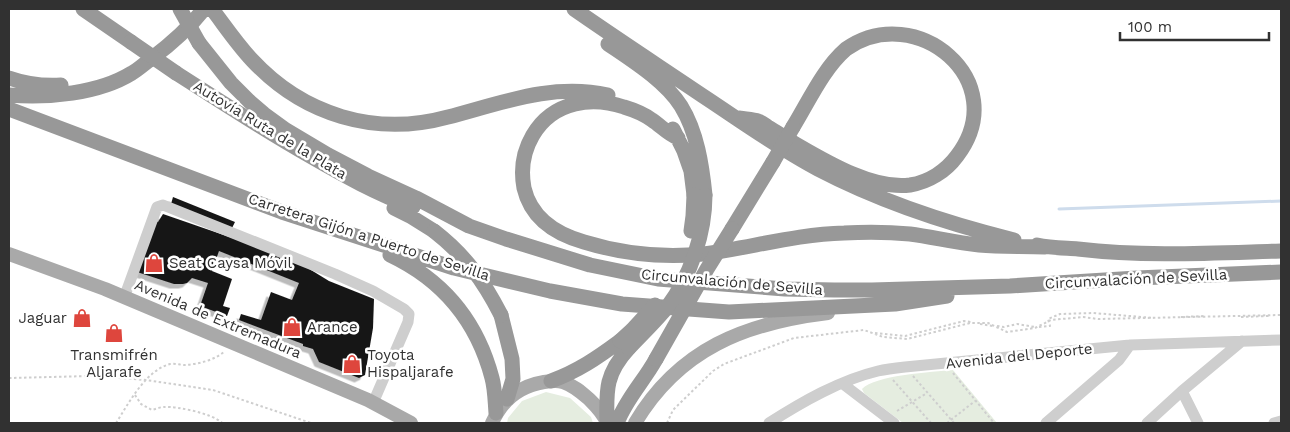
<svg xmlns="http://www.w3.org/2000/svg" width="1290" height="432" font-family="'Work Sans',sans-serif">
	<defs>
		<filter id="shadow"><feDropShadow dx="-4.5" dy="4.5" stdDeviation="0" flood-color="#0004"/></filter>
	</defs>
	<rect width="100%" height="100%" fill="#fff"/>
	<path fill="#e5ede0" d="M953 370 997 423H903L864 393 862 389C875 375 933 372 953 370Z
		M546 392 570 398 591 417 593 423H507L508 418 522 401Z"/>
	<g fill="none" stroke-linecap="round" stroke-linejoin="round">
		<path stroke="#cedcec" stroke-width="3" d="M1059 209 1281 201"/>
	</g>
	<path fill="#181818" filter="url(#shadow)" d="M173 197 235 222 232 228 171 204Z
		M163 214 293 259 329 281 374 299 373 328 365 375 359 378 319 362 313 349 303 346V344L239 320 241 314 261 320 271 292 292 300 299 283 219 251 212 271 232 279 223 306 230 308 227 316 200 306 208 283 192 278 187 283 183 284H174L137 272 154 220 158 222Z"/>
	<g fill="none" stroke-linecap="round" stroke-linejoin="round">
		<path stroke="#cecece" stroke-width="2" stroke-dasharray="2.5 2.5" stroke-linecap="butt" d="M1181 317 1206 316
			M1241 317 1269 316
			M980 324 993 326
			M997 326 1004 327 1017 324 1035 327
			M1039 327 1050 326 1048 319 1060 314 1093 313 1154 318
			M875 333 905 336 964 321 971 322
			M953 373 994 423
			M913 376 954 423
			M9 378 92 376 146 380 213 390 311 423
			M893 380 931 423
			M135 395 141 404 152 410C156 409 160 407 164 407 177 406 214 414 222 423
			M897 411 927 393
			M116 423C129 403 145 371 170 364 175 363 180 365 185 365 199 364 215 360 225 351
			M667 423 673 410 713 371 724 364 794 338 864 330 883 337 907 339 970 323H988L1007 332 1035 328 1051 320 1083 317 1098 319 1281 315
			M947 423 975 401"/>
		<path stroke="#cecece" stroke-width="11" d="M124 298 157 207 163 205 335 274 373 291 404 309 409 314 408 322 373 403
			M843 384 894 423
			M1182 391 1198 423
			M769 423C802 402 840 380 878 371 887 369 896 368 905 367L1130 345 1281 340
			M1046 423 1119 360 1130 345
			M1147 423 1182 391 1242 341
			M1274 423 1281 421"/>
		<path stroke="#a9a9a9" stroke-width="14" d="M9 254 105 289 368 400 411 423
			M492 423C502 400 519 386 544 382 550 381 557 380 563 382 573 385 581 392 589 399 596 406 604 414 607 423
			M635 423C679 349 745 323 828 313"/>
		<path stroke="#989898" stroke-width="15" d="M83 9 131 42
			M212 9C225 26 237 44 252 60 303 115 375 137 448 117 502 103 551 83 608 95
			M574 9C617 39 660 67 703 96 741 121 778 148 818 169 881 202 945 223 1014 240
			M199 43 231 83 249 101 264 114 286 130 328 155 368 176 416 198 469 226 506 239 590 265 658 279 785 289 834 290H872L1010 286 1137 278 1281 272
			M608 44C633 61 665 81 681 106 697 132 702 165 705 195
			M176 73C220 101 264 130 310 156 343 175 377 194 413 207
			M9 78C26 84 44 86 61 85
			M9 95C48 98 98 94 132 73 139 69 145 63 151 59 171 44 189 28 204 9
			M9 109 282 212 454 268 550 291 622 304 729 312 895 304 947 296
			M740 118C745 119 753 119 758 121 762 122 765 125 768 127 777 132 785 138 794 143 825 161 873 190 910 185 929 182 946 171 957 156 1014 81 916 0 846 49 823 69 809 101 793 127
			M673 129 684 151 691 171 694 195
			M678 138C668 134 661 126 652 120 644 114 634 110 624 107 609 102 591 100 575 104 537 113 517 151 524 188 531 218 556 234 584 242 623 254 662 258 703 254 750 248 796 234 844 233 866 232 888 232 910 234 933 237 956 243 979 245 1001 247 1023 246 1045 247
			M394 208 410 216 434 231
			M732 229 773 162
			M1037 245C1050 248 1065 248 1078 249 1146 257 1213 253 1281 251
			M390 255C443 280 477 321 492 378 495 389 495 401 496 413
			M501 315 512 359 513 379 507 399
			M551 381C578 371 597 358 620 341
			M607 421C606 389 606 373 629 348
			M617 423C626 399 644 381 656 359"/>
		<path stroke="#989898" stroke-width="15" d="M180 9 199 43
			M131 42 176 73
			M773 162 793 127
			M434 231C465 255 483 280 501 315
			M691 231 693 216 694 195
			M620 341 632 330 655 305
			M629 348C642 334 656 321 668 306 691 275 705 233 705 195
			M656 359 707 269 732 229"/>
	</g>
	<defs>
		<g id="shop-bare" transform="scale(1.5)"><path d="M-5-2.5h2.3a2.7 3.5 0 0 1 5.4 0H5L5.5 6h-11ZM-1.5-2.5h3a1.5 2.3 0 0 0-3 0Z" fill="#de463d" stroke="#fff" stroke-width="2.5" paint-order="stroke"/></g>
	</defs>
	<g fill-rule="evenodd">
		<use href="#shop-bare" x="154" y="263"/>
		<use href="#shop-bare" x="82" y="318"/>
		<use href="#shop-bare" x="292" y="327"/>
		<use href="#shop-bare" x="114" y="333"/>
		<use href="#shop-bare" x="352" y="364"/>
	</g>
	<g text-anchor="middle" stroke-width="5" stroke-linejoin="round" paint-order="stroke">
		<g font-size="15" fill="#313131" stroke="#fff">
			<text transform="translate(270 130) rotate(31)" y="5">Autovía Ruta de la Plata</text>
			<text transform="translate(369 237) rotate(18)" y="5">Carretera Gijón a Puerto de Sevilla</text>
			<text transform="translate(1136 279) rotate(-3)" y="5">Circunvalación de Sevilla</text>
			<text transform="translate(732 282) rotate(5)" y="5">Circunvalación de Sevilla</text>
			<text transform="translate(218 319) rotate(23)" y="5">Avenida de Extremadura</text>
			<text transform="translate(1019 356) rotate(-6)" y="5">Avenida del Deporte</text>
		</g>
		<g font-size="15" fill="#313131" stroke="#fff" text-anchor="start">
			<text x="169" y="268">Seat Caysa Móvil</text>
			<text x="67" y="323" text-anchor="end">Jaguar</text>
			<text x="307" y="332">Arance</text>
			<text x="114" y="360" text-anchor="middle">Transmifrén<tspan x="114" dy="17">Aljarafe</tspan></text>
			<text x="367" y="360">Toyota<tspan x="367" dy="17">Hispaljarafe</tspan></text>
		</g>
	</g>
	<rect width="1290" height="432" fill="none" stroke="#313131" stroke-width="20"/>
	<path d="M1120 32v8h149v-8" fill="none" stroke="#313131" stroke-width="2.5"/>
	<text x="1128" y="32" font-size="15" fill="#313131" stroke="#ffffff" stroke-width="4" paint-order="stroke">100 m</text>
</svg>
